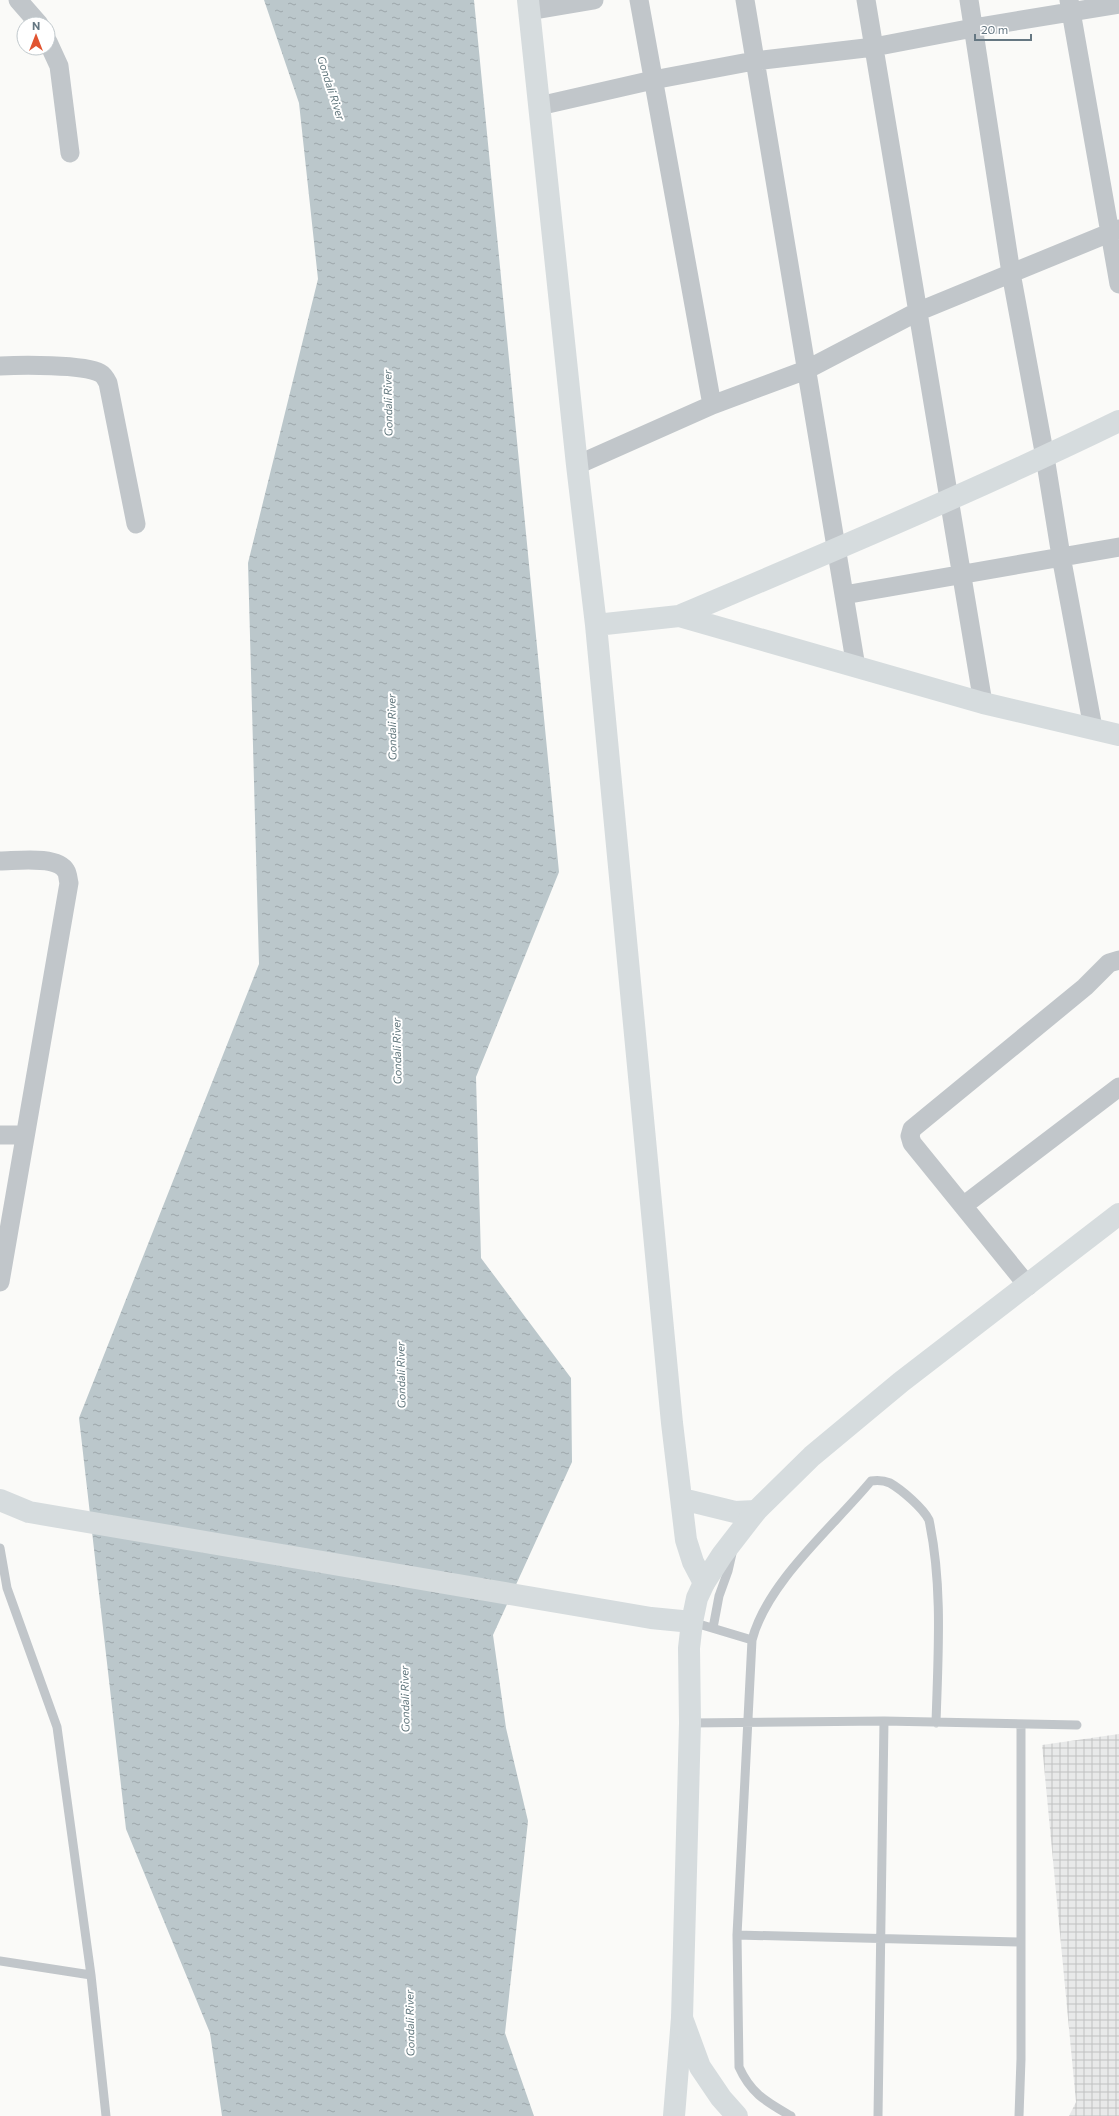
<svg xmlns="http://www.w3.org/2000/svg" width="1119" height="2116" font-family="Commissioner,sans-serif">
	<defs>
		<pattern id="industrial-grid" width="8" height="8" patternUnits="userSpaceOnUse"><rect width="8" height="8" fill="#e8e9e9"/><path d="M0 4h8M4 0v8" fill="none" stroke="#c0c2c2"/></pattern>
		<pattern id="water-ripples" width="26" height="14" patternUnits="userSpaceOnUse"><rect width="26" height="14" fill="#bbc7cb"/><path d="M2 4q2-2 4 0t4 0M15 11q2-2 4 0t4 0" fill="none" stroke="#9ca6aa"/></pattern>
	</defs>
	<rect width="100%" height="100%" fill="#fafaf8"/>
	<path fill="url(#industrial-grid)" d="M1119 1734V2116H1069L1076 2102 1042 1745Z"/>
	<path fill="url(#water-ripples)" d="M264 0H474L559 872 476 1077 481 1258 571 1378 572 1462 493 1635 506 1728 528 1821 505 2033 534 2116H222L210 2033 126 1829 79 1418 259 964 248 563 318 279 299 103Z"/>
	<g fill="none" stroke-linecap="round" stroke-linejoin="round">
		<path stroke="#c1c6ca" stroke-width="9" d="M0 1548 7 1588 57 1727 91 1975 106 2116
			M692 1622 752 1640
			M713 1628 719 1596 728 1571 733 1549
			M690 1723 884 1721 1077 1725
			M737 1935 1021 1942
			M0 1961 91 1975
			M791 2116C767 2102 751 2094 739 2067L737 1935 752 1640C767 1582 833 1527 871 1481 878 1480 883 1480 890 1483 902 1490 923 1508 929 1520 943 1586 938 1655 936 1723
			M878 2116 884 1721
			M1019 2116 1021 2059V1725"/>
		<path stroke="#c1c6ca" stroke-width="19" d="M18 0 39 24
			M639 0 712 405
			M745 0 856 667
			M866 0 983 703
			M969 0 1011 273 1045 457 1061 556 1093 728
			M1069 0 1119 284
			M529 11 594 0
			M48 42 59 66 70 153
			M539 106 653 80 754 61 874 47 973 28 1119 4
			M0 366C20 365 84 364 100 373 104 375 106 379 108 383L136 524
			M577 465 712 405 806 370 917 312 1119 229
			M844 595 1119 547
			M0 861C16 861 57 855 66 871 68 874 68 880 69 883L0 1282
			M0 1135H24
			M963 1206 1119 1087
			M1028 1286 912 1143 910 1136 912 1129 1085 987 1109 963 1119 960"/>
		<path stroke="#d6dcde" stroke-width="22" d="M528 0 577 465 596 625 672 1423 686 1540 693 1562 704 1583
			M679 616C827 553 975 491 1119 421
			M596 625 679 616 983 703 1119 735
			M682 1499 735 1512 756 1511
			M674 2116 682 2018"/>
		<path stroke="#d6dcde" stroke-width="22" d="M0 1500 29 1512 651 1618 692 1622 697 1598 704 1583 722 1555 756 1511 812 1456 901 1382 1119 1214
			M692 1622 689 1648 690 1723 682 2018 700 2067 721 2098 737 2116"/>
	</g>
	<g text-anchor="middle" stroke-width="4" stroke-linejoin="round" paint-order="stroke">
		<g font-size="11" font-style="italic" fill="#60767c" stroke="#fff">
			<text transform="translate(331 88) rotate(72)" y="4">Gondali River</text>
			<text transform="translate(388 403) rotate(-91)" y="4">Gondali River</text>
			<text transform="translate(392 727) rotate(-91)" y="4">Gondali River</text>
			<text transform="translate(397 1051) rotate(-91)" y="4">Gondali River</text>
			<text transform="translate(401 1375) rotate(-91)" y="4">Gondali River</text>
			<text transform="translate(405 1699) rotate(-91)" y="4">Gondali River</text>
			<text transform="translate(410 2023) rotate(-91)" y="4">Gondali River</text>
		</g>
	</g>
	<g transform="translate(36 36)"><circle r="19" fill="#ffffff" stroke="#c1c9cd"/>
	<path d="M0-3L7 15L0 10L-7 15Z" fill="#e15431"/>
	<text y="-6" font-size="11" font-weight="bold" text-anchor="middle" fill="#657782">N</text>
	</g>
	<path d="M975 34v6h56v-6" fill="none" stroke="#657782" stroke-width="2"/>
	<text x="981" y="34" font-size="12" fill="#657782" stroke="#ffffff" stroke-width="3" paint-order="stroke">20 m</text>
</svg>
